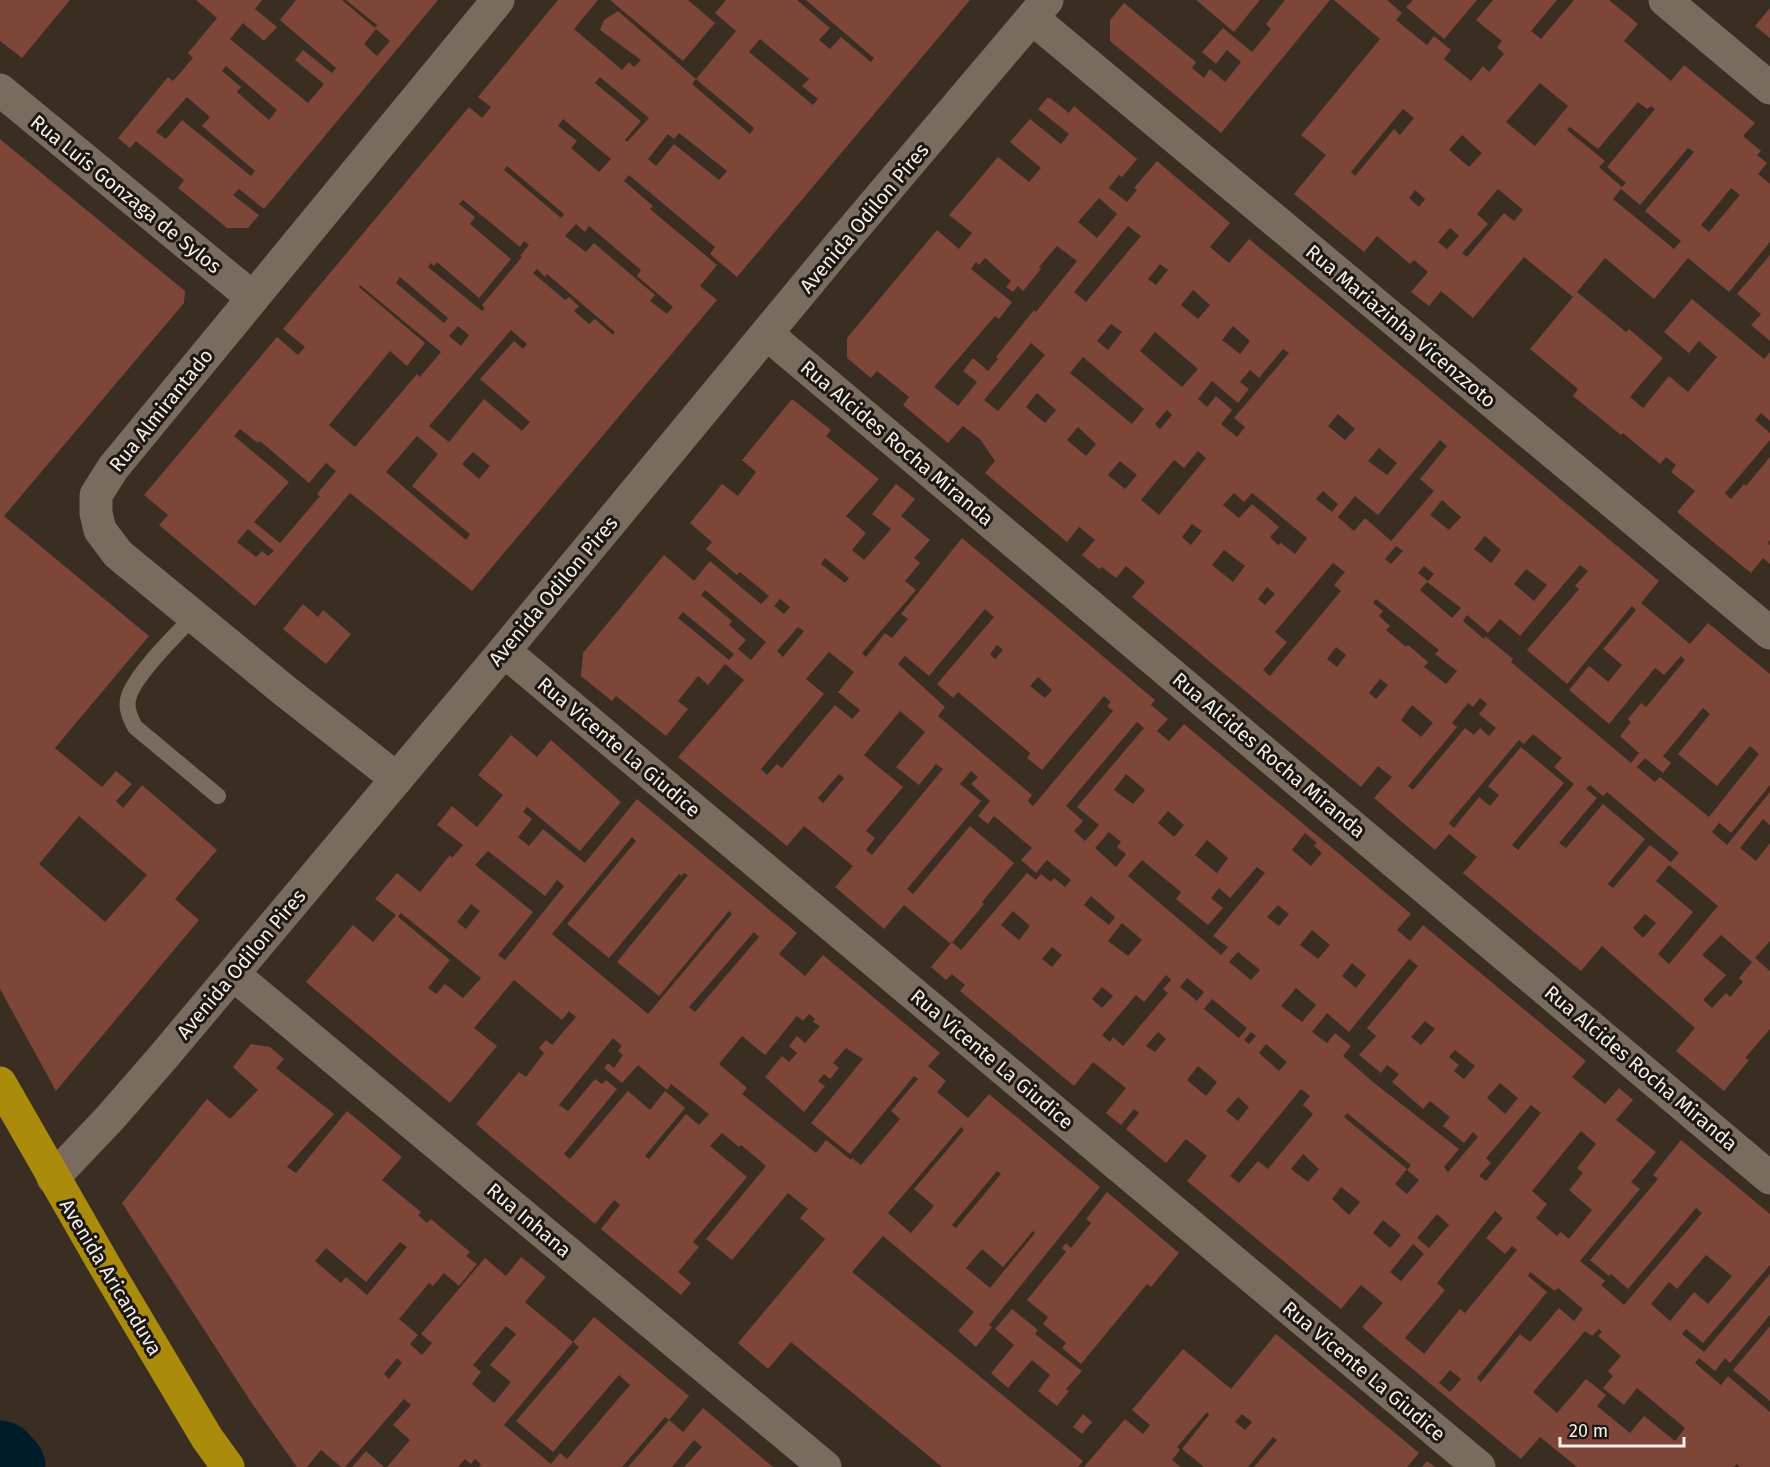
<svg xmlns="http://www.w3.org/2000/svg" width="1770" height="1467" font-family="'Fira Sans',sans-serif">
	<rect width="100%" height="100%" fill="#3a2e22"/>
	<g fill="none" stroke-linecap="round" stroke-linejoin="round">
		<path stroke="#001c2b" stroke-width="75" d="M0 1458 8 1467"/>
	</g>
	<path fill="#7d4638" fill-rule="evenodd" d="M0 0H70L22 58 0 41Z
		M196 0H262L255 9 277 27 264 41 243 23 230 39 308 103 324 84 295 60 303 50 332 73 336 68 280 20 296 0H342L375 28 377 25 346 0H438L264 209 239 189 233 195 259 215 248 228H227L178 188 184 180 136 141 130 148 118 138 168 77 173 81 193 58 188 53 217 18ZM376 29 390 41 377 56 364 44ZM226 66 277 110 269 120 237 92 241 87 222 71ZM187 97 210 117 202 126 255 171 251 176 182 120 166 139 156 132Z
		M558 0H598L574 29 622 70 629 62 634 67 641 60 600 30 604 20 618 11 696 79 692 84 750 134 754 128 696 79 736 31 715 13 726 0H797L830 28 819 40 830 49 841 37 871 62 874 58 806 0H970L737 277 710 254 715 247 629 175 624 181 653 206 650 209 717 265 700 286 717 300 472 591 350 493 255 606 159 525 168 515 144 495 277 337 298 355 305 347 283 329 469 107 482 118 491 107 478 97ZM760 39 809 79 802 86 818 99 813 105 749 52ZM600 77 649 118 627 142 625 140 641 121 595 83ZM563 119 611 159 599 172 571 148 577 141 558 126ZM679 133 727 171 719 180 674 144 656 166 648 159 668 134 674 139ZM507 166 564 214 561 218 504 170ZM463 200 520 247 524 241 529 245 520 256 522 257 482 305 485 308 482 311 428 267 431 263 434 266 437 262 479 298 511 259 470 224 475 217 459 204ZM576 224 585 232 589 226 641 270 637 276 673 307 667 314 650 301 655 295 594 243 586 252 565 236ZM537 269 545 277 547 274 615 332 613 335 595 319 589 324 574 311 579 306 569 297 565 300 533 273ZM400 277 448 318 444 323 396 283ZM360 285 441 352 420 377 417 374 355 447 329 425 390 351 407 366 425 343 359 287ZM458 326 469 335 461 346 449 336ZM511 330 527 344 523 349 514 341 480 379 530 422 522 431 484 399 449 442 429 426ZM240 429 258 443 260 441 309 483 326 463 336 471 317 494 320 496 280 543 254 522 289 482 234 436ZM417 436 438 454 412 486 470 534 466 540 386 472ZM473 452 490 466 479 479 462 464ZM248 529 274 551 268 556 262 551 256 557 237 542Z
		M610 0H688L715 23 683 61Z
		M1196 0H1260L1234 32Z
		M1285 0H1330L1221 133 1110 41V20L1124 3 1196 62 1192 68 1204 78 1210 69 1225 82 1241 62 1227 50 1216 64 1202 52 1223 28 1252 52 1271 29 1266 24Z
		M1334 0H1387L1402 13 1396 20 1427 45 1434 36 1451 50 1444 59 1471 81 1483 66 1489 72 1504 54 1497 47 1502 41 1476 20 1493 0H1557L1531 31 1541 39 1574 0H1609L1638 24 1624 41 1671 81 1684 65 1755 123 1743 136 1761 151 1757 155 1767 163 1758 174 1770 184V242L1729 292 1688 258 1654 299 1605 258 1577 292 1626 332 1629 329 1663 358 1630 397 1643 408 1669 376 1688 392 1717 357 1699 341 1689 353 1664 332 1692 299 1764 359 1770 352V421L1761 413 1755 420 1770 433V440L1725 493 1731 499 1744 484 1746 486 1770 457V540L1768 543 1770 545V564L1763 558 1751 573 1677 512 1695 491 1671 472 1676 465 1666 457 1660 464 1623 433 1621 435 1573 396 1578 389 1530 349 1573 297 1524 257 1473 318 1441 291 1429 306 1411 292 1428 272 1414 260 1410 264 1377 236 1364 252 1294 194 1326 155 1301 135 1380 39ZM1540 83 1568 106 1535 146 1506 122ZM1638 102 1647 109 1651 106 1655 109 1607 167 1626 183 1622 187 1599 167 1605 161 1567 130 1570 127 1598 149ZM1403 109 1414 118 1400 135 1394 129 1355 176 1351 172ZM1462 135 1482 153 1469 167 1449 150ZM1688 148 1694 152 1645 211 1681 241 1674 249 1613 199 1621 189 1640 205ZM1731 188 1740 195 1709 232 1701 225ZM1498 189 1523 210 1514 221 1504 213 1467 257 1462 253 1488 224 1477 214ZM1415 190 1425 199 1419 207 1409 198ZM1450 228 1459 236 1447 249 1438 242Z
		M1413 0H1477L1444 39 1406 7Z
		M1770 8V38L1755 26Z
		M1047 98H1050L1069 113 1074 106 1137 159 1122 177 1119 175 1109 188 1127 202 1137 190 1134 188 1157 161 1230 223 1210 247 1229 263 1249 239 1659 581 1641 603 1690 644 1708 623 1770 674V785L1731 833 1719 823 1712 832 1727 845 1770 792V825L1763 819 1740 848 1756 861 1770 843V941L1755 958 1770 971V1029L1745 1058 1749 1060 1724 1091 1676 1051 1695 1028 1602 946 1581 971 1463 873 1477 857 1449 834 1435 850 1374 798 1392 777 1378 766 1361 787 1132 597 1145 582 1126 566 1116 578 1102 567 1099 569 1082 555 1095 540 1079 527 1067 542 985 473 995 461 980 439 963 426 948 443 903 405 909 397 877 371 871 378 847 358V338L937 230 959 249 972 233 949 215 998 157 1029 182 1041 168 1010 142 1030 119 1061 144 1069 134 1038 109ZM1099 198 1117 214 1097 238 1078 222ZM1128 226 1141 236 1086 302 1074 292ZM1057 246 1077 261 1036 312 1034 310 996 357 998 359 988 371 973 358 963 371 977 382 958 406 934 387 995 316 999 319 1012 302 971 269 976 262 979 265 985 258 1011 281 1006 287 1013 292 1018 286 1023 291 1041 269 1039 267ZM1160 264 1168 270 1156 285 1148 279ZM1193 290 1210 305 1198 319 1181 305ZM1111 324 1122 332 1108 350 1097 341ZM1233 326 1250 341 1240 354 1222 340ZM1155 332 1198 369 1182 387 1140 351ZM1031 343 1045 355 998 411 984 400ZM1283 349 1289 353 1234 418 1245 427 1237 437 1221 424 1232 410 1216 396 1207 407 1198 399 1212 381 1238 403 1249 389 1240 382 1250 370 1259 378ZM1083 357 1144 409 1132 424 1070 373ZM1037 393 1056 410 1045 423 1026 407ZM1167 410 1172 415 1160 429 1155 424ZM1338 414 1355 429 1345 440 1328 426ZM1078 427 1096 444 1086 456 1067 440ZM1440 440 1447 446 1420 479 1434 491 1391 541 1365 518 1354 531 1338 517 1355 496 1378 515ZM1379 448 1397 463 1387 475 1368 461ZM1198 451 1206 458 1159 515 1141 500 1174 460 1184 468ZM1120 461 1137 475 1125 489 1108 475ZM1323 491 1338 504 1332 512 1316 499ZM1234 493 1244 502 1252 493 1307 538 1295 554 1281 543 1278 545 1270 537 1279 527 1252 504 1239 518 1223 505ZM1442 500 1461 517 1449 530 1430 515ZM1192 524 1202 531 1191 545 1182 537ZM1485 536 1501 550 1491 563 1474 549ZM1396 546 1403 551 1391 564 1385 559ZM1224 550 1245 566 1233 582 1212 565ZM1333 563 1345 572 1334 585 1341 591 1270 676 1263 670 1287 642 1275 632ZM1580 565 1588 571 1575 586 1579 589 1527 650 1567 684 1632 606 1636 610 1603 649 1622 665 1608 682 1589 666 1569 690 1609 724 1655 668 1664 675 1681 656 1685 660 1646 707 1641 703 1628 719 1631 722 1620 736 1639 753 1631 763 1511 662 1513 659 1485 636 1484 639 1463 621 1467 615 1488 633 1500 619 1520 636ZM1424 566 1434 574 1428 581 1418 573ZM1526 569 1547 585 1534 601 1514 584ZM1427 582 1461 608 1452 618 1420 590ZM1267 587 1275 594 1265 605 1258 599ZM1376 599 1439 650 1435 654 1457 671 1446 684 1424 667 1428 662 1408 645 1406 647 1386 630 1390 626 1379 616 1383 611 1373 603ZM1336 647 1346 655 1337 667 1327 659ZM1380 679 1388 685 1376 699 1369 693ZM1480 698 1487 704 1479 714 1496 728 1489 736 1480 728 1474 735 1465 728 1413 790 1408 786 1457 727 1452 723 1468 703 1473 707ZM1412 705 1433 723 1421 737 1401 720ZM1703 708 1710 714 1678 754 1717 786 1750 746 1759 754 1709 817 1660 777 1655 782 1637 767 1645 758 1663 773 1671 763 1663 756ZM1533 734 1562 758 1554 767 1574 784 1518 850 1512 845 1564 783 1521 747 1488 786 1499 795 1490 806 1479 797 1454 828 1449 823 1519 740 1524 744ZM1590 785 1603 796 1607 792 1679 853 1671 862 1650 845 1613 888 1608 884 1645 839 1603 804 1566 848 1559 843 1597 798 1586 789ZM1669 865 1718 906 1669 964 1658 954 1693 912 1656 881ZM1645 914 1656 923 1643 938 1633 928ZM1721 935 1752 962 1739 978 1743 982 1730 997 1726 993 1712 1008 1703 1000 1726 975 1702 955Z
		M0 139 185 291 184 303 4 516 149 636 55 748 102 787 116 771 132 784 116 801 123 808 142 785 217 850 175 899 199 920 56 1091 0 989ZM79 816 147 875 105 922 39 864Z
		M1770 255V341L1751 325 1761 314 1737 294Z
		M792 399 831 430 826 436 879 479 846 516 866 533 852 550 864 560 891 529 872 514 896 484 915 499 901 516 930 540 914 558 920 563 905 581 916 590 862 653 866 657 885 633 892 638 908 619 901 614 962 538 1155 700 1151 705 1168 719 1157 731 1169 741 1184 724 1411 914 1397 930 1410 941 1423 925 1586 1061 1572 1077 1605 1104 1619 1088 1633 1100 1616 1120 1656 1152 1631 1182 1640 1189 1580 1261 1605 1281 1601 1285 1624 1305 1702 1213 1696 1208 1628 1289 1611 1274 1609 1276 1590 1260 1658 1179 1653 1175 1681 1140 1770 1214V1265L1703 1343 1686 1329 1682 1334 1704 1352 1770 1274V1315L1730 1363 1725 1358 1715 1371 1699 1358 1695 1363 1721 1385 1728 1376 1770 1412V1467H1740L1737 1464 1734 1467H1577L1540 1437 1521 1459 1362 1327 1383 1303 1361 1285 1341 1309 1187 1181 1207 1156 1186 1139 1166 1163 1126 1129 1139 1113 1134 1109 1121 1125 1106 1113 1126 1088 1093 1062 1074 1086 960 991 965 985 952 974 946 980 931 967 952 942 961 950 1027 873 1036 880 1041 874 1051 882 1054 878 1065 887 1071 880 1047 860 1036 873 1021 860 1032 848 994 816 988 824 978 816 990 801 971 784 978 777 971 771 960 784 981 801 907 889 913 894 970 826 1014 863 982 902 984 904 951 944 904 905 884 929 835 887 853 866 804 826 787 846 678 757 744 680 725 664 708 685 698 676 678 701 688 709 666 736 616 696 612 701 581 676 583 653 664 555 694 581 710 561 761 604 769 596 740 572 737 575 706 549 712 542 690 523 722 484 738 496 756 472 742 460ZM825 558 849 578 845 583 821 564ZM705 590 766 642 751 660 738 649 746 640 729 625 732 621 701 595ZM780 599 790 607 784 614 774 606ZM985 609 994 617 937 684 953 698 958 692 1030 753 1027 758 1042 770 1104 696 1111 702 1107 706 1113 711 1033 806 1028 801 1032 795 938 716 945 707 898 664 905 656 929 676ZM683 612 734 654 729 660 678 618ZM798 627 804 631 783 657 777 651ZM997 645 1003 650 995 659 990 654ZM829 652 854 672 838 692 860 710 852 719 835 705 782 768 777 764 767 775 761 769 824 694 806 679ZM1038 677 1052 690 1045 698 1030 686ZM900 711 925 732 896 767 919 785 936 764 943 769 872 855 866 850 875 838 866 831 903 787 864 755ZM1137 722 1144 728 1077 807 1099 825 1085 841 1074 831 1083 821 1066 806ZM839 774 844 778 823 803 818 798ZM1126 774 1145 790 1133 804 1114 790ZM1168 811 1184 825 1174 837 1158 823ZM1109 832 1121 842 1117 847 1126 854 1116 867 1095 848ZM1305 833 1317 843 1314 846 1322 853 1311 866 1292 850ZM1207 840 1228 858 1217 873 1195 855ZM1142 860 1181 892 1176 899 1208 925 1223 908 1211 898 1219 888 1230 898 1257 867 1265 873 1213 936 1228 947 1221 955 1128 876ZM1091 896 1115 917 1109 925 1084 905ZM1278 905 1289 914 1279 926 1267 917ZM1013 911 1030 926 1019 940 1001 925ZM1122 923 1142 940 1128 956 1108 941ZM1312 930 1330 945 1318 959 1300 945ZM1052 947 1062 955 1052 967 1042 959ZM1238 952 1260 970 1251 980 1229 962ZM1409 959 1418 966 1367 1028 1376 1036 1359 1055 1381 1073 1387 1065 1399 1074 1392 1082 1423 1109 1430 1101 1450 1117 1443 1126 1464 1143 1473 1132 1478 1137 1448 1172 1444 1167 1459 1149 1373 1082 1343 1056 1351 1046 1335 1033 1327 1043 1312 1032 1327 1013 1349 1032ZM1352 963 1366 975 1356 988 1342 976ZM1166 975 1171 980 1163 989 1168 993 1123 1046 1113 1037 1110 1042 1102 1035 1136 995 1144 1002ZM1187 978 1204 992 1197 1001 1180 987ZM1102 987 1113 996 1102 1008 1092 999ZM1296 988 1316 1005 1302 1022 1281 1006ZM1212 999 1247 1028 1239 1038 1204 1009ZM1425 1021 1435 1029 1421 1045 1411 1037ZM1158 1032 1166 1039 1155 1052 1146 1046ZM1251 1032 1256 1036 1249 1044 1244 1040ZM1266 1044 1287 1062 1279 1071 1259 1053ZM1455 1050 1475 1066 1464 1079 1454 1071 1459 1065 1449 1057ZM1198 1066 1217 1082 1206 1096 1187 1080ZM1500 1083 1518 1098 1505 1114 1487 1098ZM1301 1089 1310 1096 1303 1105 1313 1114 1268 1169 1258 1161 1239 1183 1230 1176ZM1238 1097 1249 1107 1238 1121 1226 1111ZM1531 1105 1541 1113 1486 1181 1479 1176 1491 1163 1486 1158ZM1347 1113 1411 1165 1407 1170 1419 1180 1407 1194 1395 1184 1407 1169 1344 1117ZM1581 1131 1596 1144 1577 1168 1583 1173 1569 1190 1592 1210 1569 1239 1561 1232 1557 1236 1536 1218 1547 1204 1532 1191ZM1303 1154 1319 1169 1308 1182 1291 1169ZM1341 1187 1360 1202 1349 1215 1332 1199ZM1495 1211 1503 1218 1486 1238 1505 1254 1512 1246 1517 1250 1465 1313 1460 1309 1424 1354 1405 1338 1445 1290 1437 1283ZM1437 1214 1449 1225 1429 1248 1417 1238ZM1383 1220 1401 1235 1390 1248 1373 1233ZM1413 1244 1424 1254 1401 1281 1390 1272ZM1706 1255 1732 1276 1708 1304 1694 1292 1670 1321 1651 1304 1669 1282 1677 1289ZM1530 1272 1555 1291 1558 1288 1583 1309 1574 1321 1559 1308 1530 1342 1520 1334 1481 1382 1477 1378 1547 1292 1528 1276ZM1599 1329 1602 1332 1598 1336 1621 1356 1608 1371 1613 1376 1603 1388 1624 1405 1637 1388 1685 1428 1675 1441 1644 1416 1630 1433 1597 1406 1606 1395 1586 1379 1557 1413 1533 1392 1585 1331 1592 1336ZM1450 1370 1461 1379 1450 1392 1439 1383Z
		M303 604 318 617 323 610 351 634 326 664 283 629Z
		M511 735 537 757 551 740 621 802 580 851 527 807 523 812 532 819 518 837 529 846 543 829 585 863 637 799 797 933 779 954 805 976 823 955 940 1053 928 1066 946 1081 937 1092 968 1118 989 1094 1100 1187 989 1325 992 1327 976 1347 958 1331 974 1312 883 1236 852 1272 1083 1461 1078 1467H942L791 1342 768 1369 738 1343 825 1239 800 1218 808 1209 788 1193 732 1260 706 1239 766 1166 741 1145 739 1147 722 1133 710 1146 747 1177 693 1242 699 1247 678 1272 691 1283 681 1295 601 1229 620 1205 614 1200 595 1224 476 1124 519 1072 526 1077 544 1053 539 1048 546 1040 552 1045 576 1017 569 1011 562 1020 514 980 474 1028 497 1046 450 1103 306 982 353 925 373 942 396 915 375 899 397 873 420 892 450 855 452 858 463 845 437 825 452 806 477 827 503 795 478 775ZM632 837 636 841 567 924 609 958 679 874 681 876 684 873 688 875 617 962 659 996 729 911 732 914 648 1014 552 934ZM488 851 545 896 557 880 564 886 505 960 498 955 533 912 475 865ZM471 904 480 911 466 929 457 922ZM401 913 481 978 463 998 445 984 436 994 428 988 450 960 398 917ZM754 932 759 937 695 1012 689 1007ZM809 1014 815 1019 813 1022 820 1026 805 1043 797 1036 789 1046 797 1053 789 1062 782 1056 765 1077 804 1112 825 1086 818 1081 824 1074 830 1079 839 1068 833 1063 846 1048 863 1059 811 1123 850 1154 914 1076 918 1079 891 1111 900 1119 861 1165 852 1158 851 1160 826 1140 816 1153 742 1094 747 1088 719 1064 742 1036 765 1055 797 1016 803 1021ZM613 1038 622 1046 618 1051 623 1055 614 1068 608 1063 604 1068 622 1083 638 1065 667 1090 671 1084 709 1114 699 1125 686 1114 649 1159 645 1156 685 1108 665 1091 650 1110 628 1091 570 1159 564 1154 617 1089 606 1080 602 1084 595 1079 568 1111 559 1105ZM961 1127 964 1130 914 1189 934 1206 911 1233 888 1213ZM997 1171 1001 1174 956 1228 952 1225ZM1033 1231 1035 1233 990 1288 966 1268 982 1249 1003 1267Z
		M251 1044 270 1047 284 1059 276 1068 334 1114 287 1167 296 1173 347 1111 402 1157 382 1180 421 1212 418 1215 427 1223 431 1219 470 1252 466 1256 477 1264 459 1286 444 1273 433 1286 429 1283 399 1319 418 1335 410 1344 422 1355 432 1343 421 1334 485 1258 506 1276 521 1257 546 1277 525 1302 573 1342 594 1317 689 1396 669 1420 683 1432 703 1408 773 1467H684L702 1447 694 1440 672 1467H628L669 1420 665 1417 622 1467H479L481 1464 475 1459 471 1464 465 1459 458 1467H387L410 1440 393 1425 411 1405 404 1399 345 1467H341L321 1450 307 1467H297L251 1402 122 1203 207 1099 230 1119 258 1090 233 1067ZM400 1242 407 1247 367 1295 346 1277 341 1283 315 1261 326 1248 366 1282ZM506 1326 516 1334 490 1365 511 1382 494 1403 472 1384 481 1372 473 1365ZM573 1342 579 1347 516 1421 553 1452 619 1375 630 1385 567 1459 560 1453 551 1464 504 1425ZM397 1358 402 1363 389 1379 384 1374Z
		M1107 1192 1179 1253 1151 1287 1147 1284 1081 1364 1062 1348 1066 1343 1043 1324 1048 1317 1027 1300 1066 1252 1062 1248 1066 1243 1071 1248 1091 1223 1086 1219Z
		M1012 1309 1038 1330 1035 1334 1082 1371 1066 1389 1069 1391 1057 1406 1038 1391 1050 1375 1032 1360 1008 1388 991 1373 1014 1345 995 1329Z
		M1770 1326V1401L1733 1370Z
		M1276 1334 1419 1453 1407 1467H1254L1277 1440 1273 1437 1248 1467H1204L1182 1449 1209 1415 1207 1412 1177 1447 1180 1450 1172 1460 1181 1467H1084L1125 1419 1143 1434 1150 1425 1132 1410 1183 1349 1231 1389ZM1242 1414 1252 1422 1245 1430 1235 1422Z
		M1083 1414 1092 1422 1082 1434 1073 1427Z
		M366 1451 384 1467H352Z
		M1427 1461 1435 1467H1422Z"/>
	<g fill="none" stroke-linecap="round" stroke-linejoin="round">
		<path stroke="#796b5d" stroke-width="16" d="M194 616C178 633 131 678 128 700 126 710 131 719 135 727L218 796"/>
		<path stroke="#796b5d" stroke-width="33" d="M1665 0 1770 88
			M1032 18 1770 633
			M0 90 253 298
			M767 334 1770 1178
			M504 651 1479 1467
			M397 779 285 691 118 554 100 530 96 513V495L113 468 498 0
			M233 974 825 1467
			M53 1178 110 1118 164 1056 504 651 838 247 1047 0"/>
		<path stroke="#aa8b0c" stroke-width="33" d="M0 1083 106 1268 207 1438 228 1467"/>
	</g>
	<g text-anchor="middle" stroke-width="6" stroke-linejoin="round" paint-order="stroke">
		<g font-size="20" fill="#f6efe7" stroke="#1c1712">
			<text transform="translate(126 194) rotate(39)" y="7">Rua Luís Gonzaga de Sylos</text>
			<text transform="translate(864 218) rotate(-50)" y="7">Avenida Odilon Pires</text>
			<text transform="translate(1401 326) rotate(40)" y="7">Rua Mariazinha Vicenzzoto</text>
			<text transform="translate(161 410) rotate(-51)" y="7">Rua Almirantado</text>
			<text transform="translate(897 443) rotate(40)" y="7">Rua Alcides Rocha Miranda</text>
			<text transform="translate(553 591) rotate(-50)" y="7">Avenida Odilon Pires</text>
			<text transform="translate(619 747) rotate(40)" y="7">Rua Vicente La Giudice</text>
			<text transform="translate(1269 755) rotate(40)" y="7">Rua Alcides Rocha Miranda</text>
			<text transform="translate(241 964) rotate(-50)" y="7">Avenida Odilon Pires</text>
			<text transform="translate(992 1059) rotate(40)" y="7">Rua Vicente La Giudice</text>
			<text transform="translate(1641 1068) rotate(40)" y="7">Rua Alcides Rocha Miranda</text>
			<text transform="translate(529 1220) rotate(40)" y="7">Rua Inhana</text>
			<text transform="translate(111 1277) rotate(59)" y="7">Avenida Aricanduva</text>
			<text transform="translate(1364 1371) rotate(40)" y="7">Rua Vicente La Giudice</text>
		</g>
	</g>
	<path d="M1560 1437v9h124v-9" fill="none" stroke="#f6efe7" stroke-width="3"/>
	<text x="1569" y="1437" font-size="18" fill="#f6efe7" stroke="#1c1712" stroke-width="4.5" paint-order="stroke">20 m</text>
</svg>
